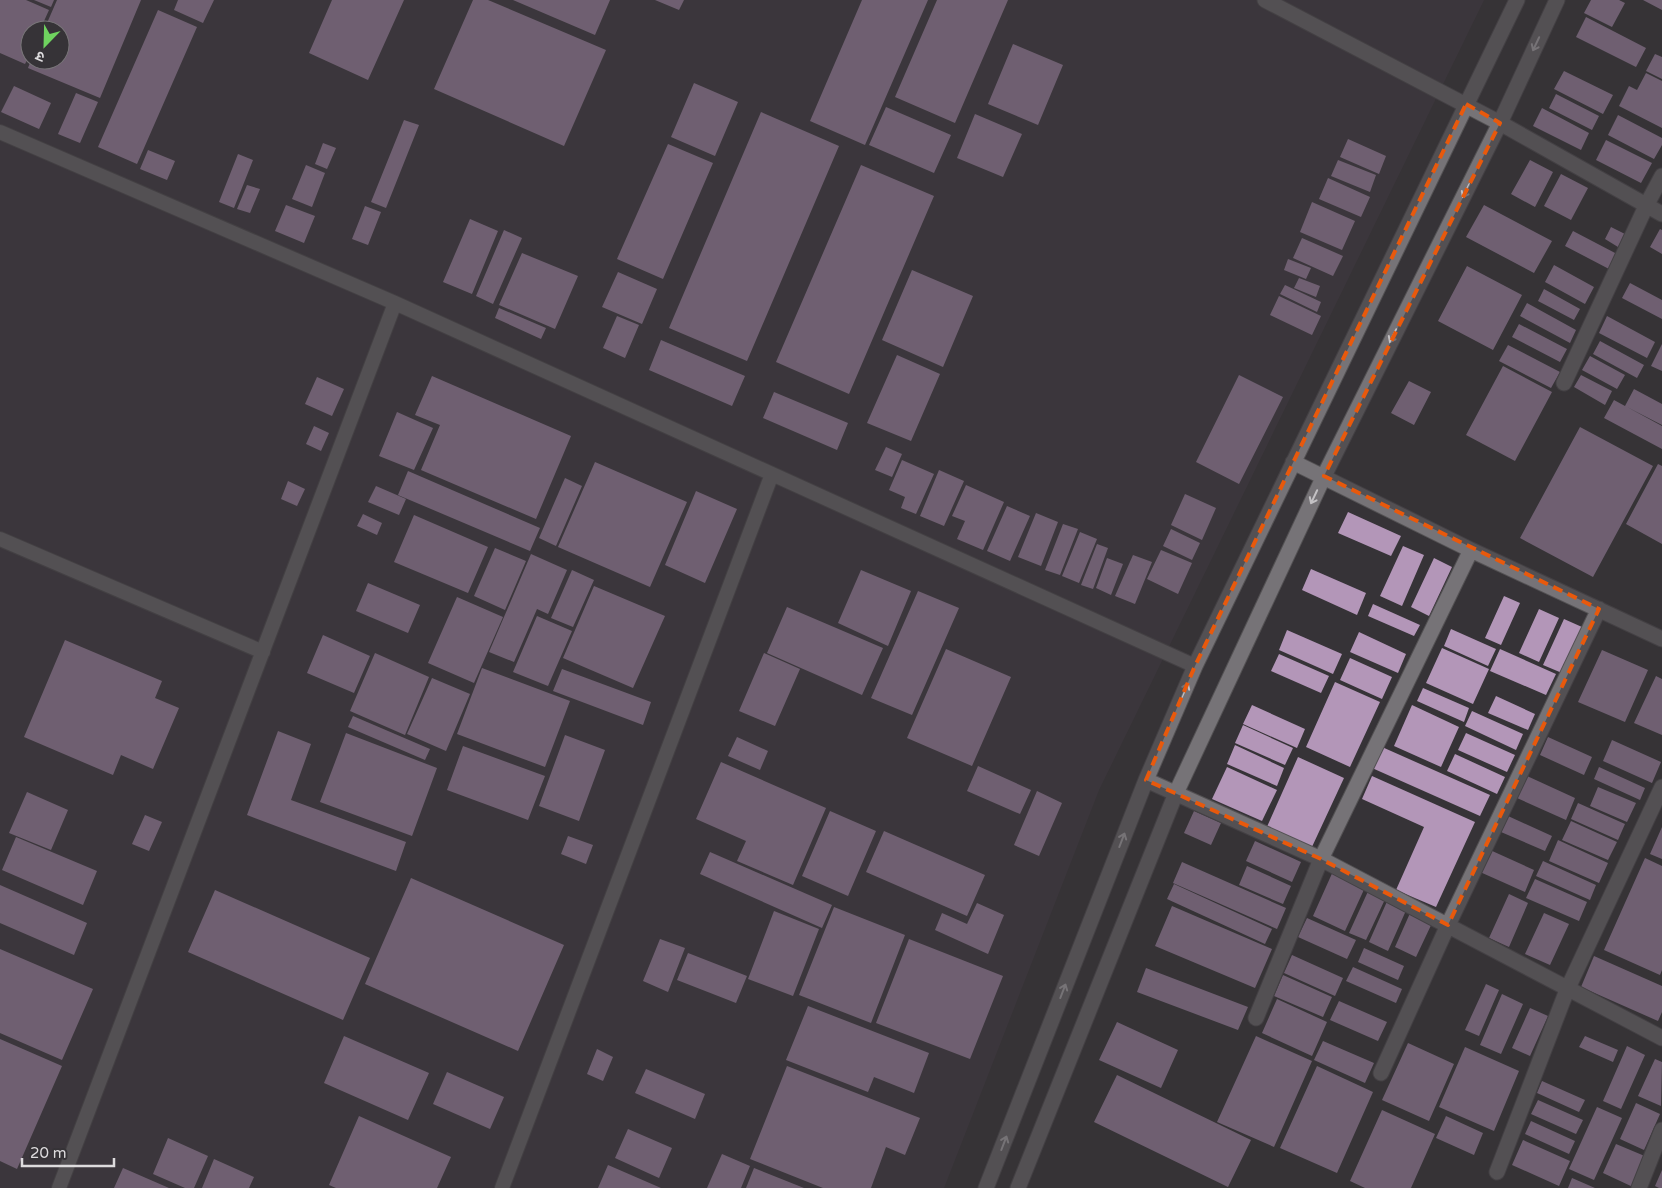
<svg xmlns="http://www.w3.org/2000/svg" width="1662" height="1188" font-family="'Varela Round','Noto Sans Devanagari',sans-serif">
	<rect width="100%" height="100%" fill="#363337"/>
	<path fill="#423b43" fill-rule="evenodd" d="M0 0H1484L1099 790 944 1188H0ZM30 30H60V60H30Z"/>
	<path fill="#b396b8" d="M0 0H26L49 10 40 30H30V54L25 64 0 53Z
		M34 0H54L51 7Z
		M57 0H141L100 98 28 68 31 60H60V30H44Z
		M178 0H214L203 23 174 10Z
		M332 0H404L368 80 309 53Z
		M473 0H488L606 50 564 146 434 89Z
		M513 0H610L595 35Z
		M655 0H684L679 10Z
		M862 0H928L865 145 810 121Z
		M937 0H1008L955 123 895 97Z
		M1591 0H1619L1625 3 1612 27 1584 13Z
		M1643 0H1662V10Z
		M158 10 197 27 137 164 98 147Z
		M1586 17 1646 48 1636 67 1576 37Z
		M1013 44 1063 65 1038 125 988 104Z
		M1655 54 1662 57V79L1646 71Z
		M1564 71 1613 95 1603 114 1554 89Z
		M1646 73 1662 81V128L1619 106 1629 86 1637 90Z
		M694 83 738 102 715 156 671 137Z
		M14 86 51 103 39 129 1 112Z
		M76 93 98 102 80 143 58 134Z
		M1556 94 1599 116 1592 130 1549 108Z
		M886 107 951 135 934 173 869 145Z
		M1542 108 1589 133 1581 150 1533 126Z
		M761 112 839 146 747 361 669 328Z
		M975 114 1022 134 1003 177 957 158Z
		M1618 115 1662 138V145L1654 159 1608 135Z
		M404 120 419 125 386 208 371 202Z
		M1348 139 1386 156 1379 174 1340 157Z
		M1606 140 1652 163 1641 183 1596 160Z
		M323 143 336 148 327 169 315 164Z
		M668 144 713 163 663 279 617 259Z
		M148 150 175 161 167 180 140 169Z
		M238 154 253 160 234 208 219 202Z
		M1338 160 1376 175 1370 192 1331 176Z
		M1530 160 1553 172 1535 207 1511 194Z
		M306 165 325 173 312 207 292 199Z
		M861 165 934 196 849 394 776 362Z
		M1561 174 1588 188 1571 220 1544 206Z
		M1328 178 1370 197 1361 217 1319 199Z
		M247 185 260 189 250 213 237 209Z
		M1312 202 1355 221 1342 250 1300 232Z
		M286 205 315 216 304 243 275 231Z
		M1484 205 1552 241 1534 273 1466 237Z
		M365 206 381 212 368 245 352 239Z
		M470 219 498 231 472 294 443 282Z
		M1611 227 1625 234 1618 247 1605 239Z
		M1660 229 1662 230V254L1650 247Z
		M504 230 522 238 493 304 476 296Z
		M1573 231 1617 254 1609 269 1565 246Z
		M1302 238 1343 256 1333 276 1293 258Z
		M522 253 578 276 555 329 499 305Z
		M1288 259 1311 268 1306 279 1284 270Z
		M1554 265 1594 287 1585 304 1545 282Z
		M1467 266 1522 295 1493 350 1438 321Z
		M912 270 973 296 943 367 882 340Z
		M618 272 657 289 642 324 602 307Z
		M1299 278 1320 286 1316 297 1294 288Z
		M1630 283 1662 300V319L1622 298Z
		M1285 285 1321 302 1317 312 1280 294Z
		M1544 289 1580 309 1574 320 1538 301Z
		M1279 296 1321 316 1312 335 1270 315Z
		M1527 303 1576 330 1570 343 1520 316Z
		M499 308 546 328 541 339 495 318Z
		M617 316 639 325 625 358 603 348Z
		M1607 316 1655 342 1647 358 1599 333Z
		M1519 324 1567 349 1560 362 1512 337Z
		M661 340 745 376 732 406 649 370Z
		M1600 341 1644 365 1637 378 1593 354Z
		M1662 344V371L1651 366Z
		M1508 345 1560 372 1551 388 1499 361Z
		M897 355 940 374 911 441 867 423Z
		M1590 356 1625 375 1617 389 1582 370Z
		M1503 366 1552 392 1515 461 1466 435Z
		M1239 375 1283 397 1239 484 1196 462Z
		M1581 375 1612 391 1605 405 1574 387Z
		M432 376 571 436 536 519 421 470 440 425 415 415Z
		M317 377 344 389 332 416 305 404Z
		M1409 381 1431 392 1414 425 1391 413Z
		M1634 389 1662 404V425L1627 407 1662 426V449L1604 418 1614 400 1625 406Z
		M774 392 848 423 837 450 763 418Z
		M397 412 433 428 414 470 379 456Z
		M314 426 329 433 321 451 306 444Z
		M1580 427 1653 466 1593 577 1520 538Z
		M886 447 902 454 892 477 875 470Z
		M902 460 934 474 916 514 901 508 905 497 889 490Z
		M595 462 687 502 650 587 558 547Z
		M1658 464 1662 466V544L1626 524Z
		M939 470 964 481 944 526 920 516Z
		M408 471 540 528 530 551 398 495Z
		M565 478 582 486 556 546 539 538Z
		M288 481 305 489 297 506 281 499Z
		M966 485 1004 502 983 550 957 539 965 521 952 516Z
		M376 486 406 499 399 515 368 502Z
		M696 491 737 509 705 583 665 565Z
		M1185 494 1216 508 1202 540 1171 525Z
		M1007 506 1030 516 1010 561 987 551Z
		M1348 512 1401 536 1391 556 1338 533Z
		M1036 513 1058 522 1041 566 1018 557Z
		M363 514 382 523 377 535 357 526Z
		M414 515 488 547 468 593 394 562Z
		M1063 524 1078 529 1060 575 1045 570Z
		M1171 529 1200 543 1192 560 1163 546Z
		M1080 532 1097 539 1079 583 1062 576Z
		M1097 544 1108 548 1093 589 1081 585Z
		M1403 546 1424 555 1402 606 1380 596Z
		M495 548 526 561 505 610 474 596Z
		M1161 550 1192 563 1178 594 1147 579Z
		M531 554 567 570 548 614 537 609 514 662 489 652Z
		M1133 555 1152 562 1135 604 1115 596Z
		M1107 558 1123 564 1111 595 1096 588Z
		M1434 558 1452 567 1429 616 1411 607Z
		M1311 569 1366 593 1357 615 1302 590Z
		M572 570 594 580 573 627 551 618Z
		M861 570 911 591 888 646 838 623Z
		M368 583 420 605 408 633 356 611Z
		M594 586 665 616 633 688 563 658Z
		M918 591 959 608 912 715 871 698Z
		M1504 596 1520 603 1501 645 1485 638Z
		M457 597 503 617 474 683 428 663Z
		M1373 604 1420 625 1414 636 1368 616Z
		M787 607 883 648 862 695 767 653Z
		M1539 609 1559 618 1539 662 1519 653Z
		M537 616 572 631 548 686 513 672Z
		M1564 619 1582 627 1562 673 1543 665Z
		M1451 629 1496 649 1488 666 1444 646Z
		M1287 630 1342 654 1333 674 1279 650Z
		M1359 632 1406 654 1398 673 1350 652Z
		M323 635 370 656 354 693 307 673Z
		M65 640 162 681 155 698 179 708 153 769 121 755 113 775 24 737Z
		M1442 648 1489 669 1473 704 1426 683Z
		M946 649 1011 677 972 766 907 738Z
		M1500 649 1556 674 1546 695 1490 671Z
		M1602 650 1648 670 1625 722 1578 702Z
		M375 653 429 677 405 735 350 711Z
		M764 653 800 669 775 726 739 711Z
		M1279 654 1329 676 1321 693 1271 671Z
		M1350 658 1392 677 1382 699 1340 680Z
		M482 668 570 701 545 767 457 734Z
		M562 669 651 702 643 725 553 691Z
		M1656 676 1662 679V735L1634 723Z
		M432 678 470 694 446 751 407 734Z
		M1335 682 1380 702 1350 767 1306 747Z
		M1423 688 1469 708 1464 722 1417 701Z
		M1496 696 1535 714 1528 730 1488 713Z
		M1252 705 1305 729 1297 748 1243 724Z
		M1412 705 1459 727 1441 767 1394 746Z
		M1472 711 1523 734 1516 750 1465 726Z
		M353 716 430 749 425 760 348 727Z
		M1243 725 1293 748 1285 765 1235 743Z
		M278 731 311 744 291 800 406 842 396 871 247 815Z
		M346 733 437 768 412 836 320 802Z
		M1466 733 1515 755 1507 772 1458 750Z
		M565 735 605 750 579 821 539 806Z
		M737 737 768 751 760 770 728 756Z
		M1548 737 1592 757 1584 775 1540 755Z
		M1612 740 1661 762 1652 783 1603 761Z
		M1235 745 1284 768 1277 786 1227 764Z
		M463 746 545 776 528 820 447 790Z
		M1382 747 1490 795 1480 816 1372 768Z
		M1455 754 1505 777 1497 794 1447 771Z
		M1298 757 1344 778 1311 849 1266 829Z
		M721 762 826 808 793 885 737 861 746 841 696 819Z
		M978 766 1031 790 1020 814 967 791Z
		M1227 767 1277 790 1262 821 1212 799Z
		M1599 767 1645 788 1640 800 1594 779Z
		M1372 776 1475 822 1436 907 1396 890 1424 827 1362 799Z
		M1527 776 1575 798 1566 820 1517 798Z
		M1598 787 1636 803 1627 822 1590 806Z
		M1037 791 1062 803 1039 856 1014 845Z
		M27 792 68 810 51 850 9 833Z
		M1578 803 1625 824 1618 840 1571 819Z
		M830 811 876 831 848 896 802 876Z
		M1194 811 1221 823 1211 845 1184 833Z
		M145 815 162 822 149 851 132 844Z
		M1508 816 1552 836 1545 851 1501 832Z
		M1571 821 1617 842 1608 860 1562 840Z
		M1662 827V859L1650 854Z
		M884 831 985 875 967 916 866 872Z
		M568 836 593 845 586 864 561 854Z
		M16 837 97 871 83 905 2 870Z
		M1558 840 1608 863 1599 883 1549 861Z
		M1255 841 1301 862 1292 882 1246 861Z
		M1490 850 1534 870 1525 892 1480 872Z
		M710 852 832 905 822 928 700 874Z
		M1645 858 1662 866V970L1660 975 1604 950Z
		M1543 861 1596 885 1590 900 1536 876Z
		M1182 862 1286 908 1277 929 1173 883Z
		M1247 866 1291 886 1283 904 1239 885Z
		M1334 869 1367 883 1345 931 1313 916Z
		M411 878 564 945 518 1051 365 984Z
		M1535 879 1587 902 1579 921 1526 898Z
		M1174 884 1272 929 1265 944 1167 899Z
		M0 885 87 923 74 955 0 923Z
		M1370 887 1387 895 1366 940 1349 933Z
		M215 890 370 958 343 1020 188 952Z
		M1509 894 1528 903 1509 947 1489 938Z
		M1389 897 1408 906 1388 951 1369 942Z
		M977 903 1004 915 988 954 935 930 942 913 967 924Z
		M1172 906 1272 949 1255 988 1155 946Z
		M834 907 905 935 871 1023 799 995Z
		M774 911 819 929 793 996 748 979Z
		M1411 911 1433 921 1416 957 1395 947Z
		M1544 913 1569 924 1550 965 1525 954Z
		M1307 918 1356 940 1347 959 1298 937Z
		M660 939 685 948 668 992 643 981Z
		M909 939 1003 976 970 1059 876 1023Z
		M1364 948 1404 966 1398 980 1358 962Z
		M0 949 93 989 62 1060 0 1033Z
		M688 953 747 976 736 1003 677 980Z
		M1292 955 1343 978 1335 996 1284 973Z
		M1594 956 1662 986V1012L1658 1021 1581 987Z
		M1353 967 1402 989 1396 1003 1346 981Z
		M1146 968 1248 1007 1238 1030 1137 992Z
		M1283 975 1332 997 1323 1017 1274 996Z
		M1486 984 1499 990 1479 1036 1465 1030Z
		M1502 994 1523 1004 1501 1054 1480 1045Z
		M1277 999 1327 1022 1312 1056 1262 1033Z
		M1339 1001 1387 1022 1378 1041 1330 1020Z
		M808 1006 929 1053 914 1093 874 1077 868 1092 786 1060Z
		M1530 1008 1548 1016 1530 1056 1512 1048Z
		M1117 1022 1178 1050 1161 1088 1099 1060Z
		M344 1036 429 1073 408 1120 324 1083Z
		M1256 1036 1312 1061 1274 1147 1217 1122Z
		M1585 1036 1618 1050 1613 1062 1579 1047Z
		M0 1039 62 1066 17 1169 0 1161Z
		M1323 1041 1374 1063 1365 1083 1314 1060Z
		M1408 1043 1454 1064 1429 1121 1382 1100Z
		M1627 1046 1645 1055 1621 1109 1603 1101Z
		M1465 1047 1519 1071 1494 1131 1439 1107Z
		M597 1049 613 1057 603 1081 587 1074Z
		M1655 1059 1662 1062 1661 1106 1638 1096Z
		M787 1066 920 1118 905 1155 886 1147 871 1188H823L750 1159Z
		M1317 1066 1373 1092 1337 1173 1280 1148Z
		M646 1069 705 1094 695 1119 635 1093Z
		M447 1072 504 1097 490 1129 433 1104Z
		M1117 1075 1251 1140 1228 1187 1094 1122Z
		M1542 1081 1585 1100 1579 1112 1537 1093Z
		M1538 1100 1583 1120 1576 1134 1531 1114Z
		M1636 1103 1660 1114 1644 1150 1620 1139Z
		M1597 1107 1622 1118 1594 1180 1569 1169Z
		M1382 1110 1435 1134 1411 1188H1365L1350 1181Z
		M359 1116 451 1157 437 1188H336L329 1185Z
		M1446 1116 1483 1133 1474 1155 1436 1138Z
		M1531 1121 1575 1141 1569 1154 1525 1134Z
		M628 1129 672 1148 659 1178 615 1158Z
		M168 1138 208 1156 194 1188H185L153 1174Z
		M1523 1140 1570 1161 1559 1186 1512 1165Z
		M1616 1144 1647 1157 1633 1187 1603 1173Z
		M722 1154 750 1166 741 1188H707Z
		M214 1159 254 1177 249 1188H202Z
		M608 1165 661 1188H598Z
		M123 1168 169 1188H114Z
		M754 1168 804 1188H746Z
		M1662 1170V1188H1659L1655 1186Z
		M1572 1178 1595 1188H1568Z"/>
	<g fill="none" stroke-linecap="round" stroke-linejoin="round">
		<g stroke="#535153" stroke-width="16">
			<path id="lane" d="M0 132 395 303 1195 666
				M0 539 263 652
				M59 1188 395 303
				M502 1188 772 474"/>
		</g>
		<g stroke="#535153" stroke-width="17">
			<path id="street" d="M1265 0 1500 123 1662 214
				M1564 383 1647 204 1662 176
				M1293 462 1471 550 1662 639
				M1146 780 1321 859 1662 1038
				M1256 1018 1321 859 1471 550
				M1381 1073 1448 925 1599 609
				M1497 1172 1567 990 1662 787
				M986 1188 1146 780 1195 666 1517 0
				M1018 1188 1176 793 1324 476 1500 123 1557 0
				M1639 1188 1662 1130"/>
		</g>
		<use href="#lane" stroke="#767377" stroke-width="14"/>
		<use href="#street" stroke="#767377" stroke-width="15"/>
	</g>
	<defs><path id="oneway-shaft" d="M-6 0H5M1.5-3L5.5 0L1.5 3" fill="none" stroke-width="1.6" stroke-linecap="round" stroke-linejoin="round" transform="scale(1.25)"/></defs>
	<g stroke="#c3c1c4">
		<use href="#oneway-shaft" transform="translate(1536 44) rotate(115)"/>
		<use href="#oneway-shaft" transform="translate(1466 191) rotate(116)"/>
		<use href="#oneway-shaft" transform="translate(1393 336) rotate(116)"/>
		<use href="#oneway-shaft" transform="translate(1314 497) rotate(115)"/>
		<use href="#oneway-shaft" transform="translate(1185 690) rotate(-66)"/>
		<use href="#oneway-shaft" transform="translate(1122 840) rotate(-69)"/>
		<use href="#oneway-shaft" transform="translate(1063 991) rotate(-69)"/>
		<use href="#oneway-shaft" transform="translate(1004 1143) rotate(-69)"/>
	</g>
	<path d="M0 0H1662V1188H0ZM1466 104 1500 123 1324 476 1599 609 1448 925 1321 859 1146 780 1195 666Z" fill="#363337" fill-opacity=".55" fill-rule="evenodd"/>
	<path fill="none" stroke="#e8590c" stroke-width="4" stroke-dasharray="10 6" stroke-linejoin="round" d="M1466 104 1500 123 1324 476 1599 609 1448 925 1321 859 1146 780 1195 666Z"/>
	<g transform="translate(45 45) rotate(203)"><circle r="24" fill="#363337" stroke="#797679"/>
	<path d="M0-4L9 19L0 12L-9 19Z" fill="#6fd35f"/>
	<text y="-8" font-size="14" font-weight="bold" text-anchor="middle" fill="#dddbdd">उ</text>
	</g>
	<path d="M22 1158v8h92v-8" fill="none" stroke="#dddbdd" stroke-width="2.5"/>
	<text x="30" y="1158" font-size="15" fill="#dddbdd" stroke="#363337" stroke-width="4" paint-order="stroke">20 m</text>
</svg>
